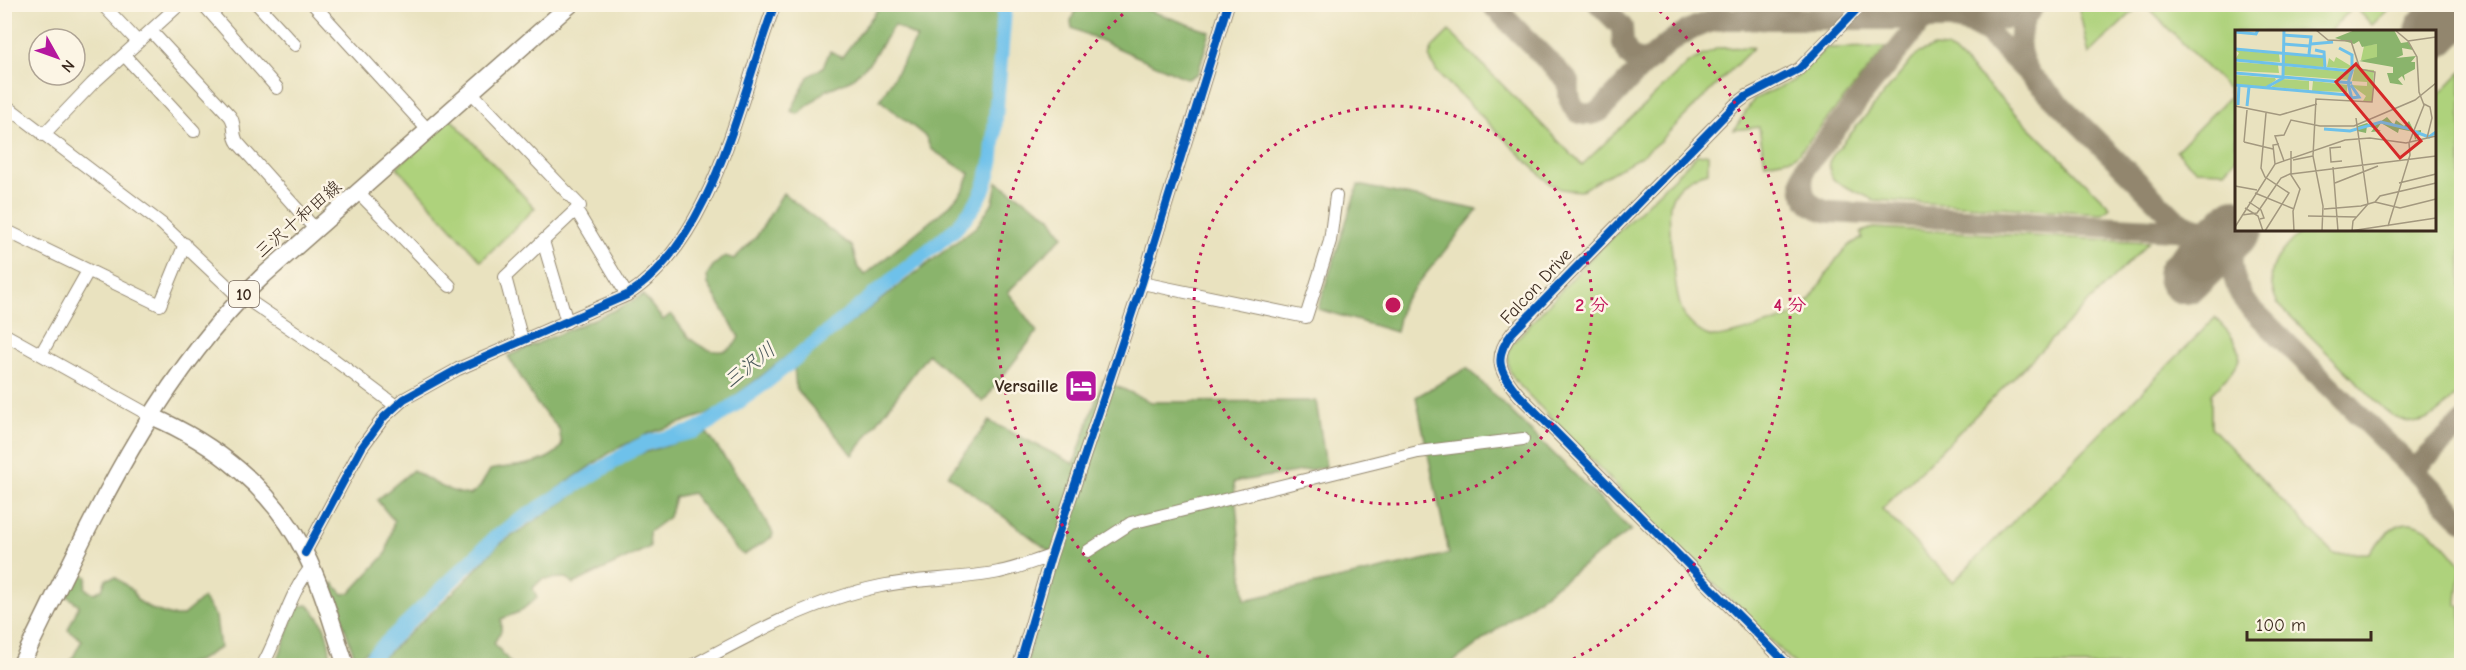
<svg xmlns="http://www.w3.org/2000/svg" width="2466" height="670" font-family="'Comic Neue','Klee One',sans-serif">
	<rect width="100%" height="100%" fill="#fcf5e5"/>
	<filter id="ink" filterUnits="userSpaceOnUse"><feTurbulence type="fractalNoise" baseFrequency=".0167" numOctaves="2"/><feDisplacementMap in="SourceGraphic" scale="12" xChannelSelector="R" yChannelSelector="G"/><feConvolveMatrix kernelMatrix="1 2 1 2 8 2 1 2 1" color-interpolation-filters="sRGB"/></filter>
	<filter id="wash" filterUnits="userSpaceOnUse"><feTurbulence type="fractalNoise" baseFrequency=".008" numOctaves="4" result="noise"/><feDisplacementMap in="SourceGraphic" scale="24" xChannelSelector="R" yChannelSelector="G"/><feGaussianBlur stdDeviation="1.35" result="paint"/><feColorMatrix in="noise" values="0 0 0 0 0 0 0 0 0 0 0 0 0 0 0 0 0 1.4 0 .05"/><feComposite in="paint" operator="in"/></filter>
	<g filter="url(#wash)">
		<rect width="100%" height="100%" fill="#e9e2bf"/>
		<path fill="#aed27c" stroke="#747e4d" stroke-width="1.5" d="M2078 5V4L2393 5 2372 25 2354 6 2331 30 2332 31 2236 32V159L2225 171 2196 170 2176 151 2229 97 2228 89 2146 6 2138 7 2089 54Z
			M1449 31 1582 165 1689 62 1718 48 1754 47 1661 140 1640 157 1580 191 1561 189 1550 184 1437 72 1429 57 1433 47Z
			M1887 47 1799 153 1792 158 1765 163 1759 127 1734 130 1754 99 1793 81 1826 48Z
			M1934 47 1946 48 1954 52 2110 207 2103 213 1874 200 1838 183 1831 177 1829 162 1833 155 1917 54Z
			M2461 72V390C2438 414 2418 438 2385 410L2278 304C2261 269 2279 253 2303 230H2434L2435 99Z
			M450 118 535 208 481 261 397 167Z
			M1708 154V172C1693 176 1676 184 1671 201 1666 214 1676 302 1683 313 1688 323 1703 337 1715 337 1728 337 1787 320 1797 313 1821 295 1834 246 1862 239L1861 232 1873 228 2149 242 1882 509 1953 582 2215 318C2252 355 2244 360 2211 394V427L2334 554 2369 553C2378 544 2386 532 2397 526 2422 512 2448 549 2461 565 2461 579 2457 591 2457 605L2461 607V665L2332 666 2326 663 2306 666 1796 665 1653 523 1517 383C1508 371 1504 359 1512 344L1589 260 1697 155Z"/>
		<path fill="#8ab46c" stroke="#626f45" stroke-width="1.5" d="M881 5H1003L997 27 989 159 974 199 957 221 877 287 716 411 650 433 614 450 493 533 380 645 355 658 331 587 333 583 343 594 350 593 386 554 394 521 377 500 413 470C432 482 447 492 470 495L480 487 490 470C512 465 549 467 562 445L559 429 537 404 508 356 619 308 643 295 663 320 671 314C678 322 684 334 692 340 708 353 730 358 739 337L708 284 707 275 713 266 725 256 734 259 757 236 783 193 852 247 858 268 865 275 950 205 964 189 970 174 931 149 926 137 880 100 917 38 894 25 870 62 852 79 827 90 798 114 791 111 808 77 823 67 830 51 842 57Z
			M1077 5H1134L1210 32 1198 73 1188 79 1072 28 1071 21Z
			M997 182 1051 217 1063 236 1008 292 1037 332 983 402 928 354 853 455 796 389 794 366 977 226 993 202Z
			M1358 185 1478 210 1402 303 1396 332 1318 309Z
			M1467 368 1631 530 1449 665H1026L1052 553 948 475 989 421 1074 464 1103 380 1151 402 1316 401 1326 467 1234 482 1245 600 1449 554 1416 397Z
			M707 433 747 489 773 533 772 537 744 555 736 549 692 493 675 497 669 517 649 532 650 547 573 584 567 578 542 579 533 588 537 598 519 612 501 619V631L494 643 512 665H371L387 654 462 584 497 546 630 457Z
			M81 573 87 577 85 587 88 591 95 593 102 589 106 579 115 577 133 591 137 600 151 609 172 616H182L203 598 216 617 220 648C212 651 207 656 200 660 180 670 96 666 69 665L82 640 68 630 79 605 67 596 77 574Z
			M308 605C323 619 330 636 330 657L320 665 273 666 280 654 296 607Z"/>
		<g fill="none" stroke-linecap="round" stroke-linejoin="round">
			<path stroke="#6ec1ea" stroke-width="15" d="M373 656 496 537 517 522 634 449 646 443 695 431 712 421 765 383 955 229C978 204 984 194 992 161L1005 4"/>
			<path stroke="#92866e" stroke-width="22" d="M1599 4 1622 27 1623 44 1630 57 1642 61 1653 57
				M1495 8 1569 82C1567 104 1576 122 1600 111 1636 75 1670 26 1724 19H1951L1972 24 1987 32 2175 219C2196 232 2214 234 2236 222
				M1923 19 1806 166C1797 190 1804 207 1830 212L2193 231
				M1967 20 2009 18 2034 4
				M2028 70C2014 48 2018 23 2035 4
				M2238 230C2227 255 2231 277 2244 301L2414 470 2462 423
				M2414 470 2462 520"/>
			<path stroke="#92866e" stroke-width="56" d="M2432 32 2459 4
				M2185 276 2236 226"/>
		</g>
	</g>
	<g filter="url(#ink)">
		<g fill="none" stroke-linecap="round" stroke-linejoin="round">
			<g stroke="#92866e" stroke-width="14">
				<path id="minor" d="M102 4 138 42
					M203 4 277 88
					M257 4 295 45
					M313 4 428 130
					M151 31 230 116C237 125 231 134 238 143L316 230
					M124 55 194 131
					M471 92 580 206 505 277 522 340
					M4 104 162 224 240 298 251 302 316 346 396 406
					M43 135 92 84 180 4
					M358 192 450 286
					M576 210 627 295
					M9 232 160 305 185 244
					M543 241 567 322
					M1142 283 1306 317 1330 241 1336 196
					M4 334 151 416
					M41 354 88 271
					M1088 551 1131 523 1418 452 1523 439
					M305 553 362 447 384 417 404 399 458 369 627 295C715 239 739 97 775 4
					M262 666C279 638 291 587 312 567
					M692 666C753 633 813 600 881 586 919 578 960 580 999 572 1016 569 1034 561 1051 556
					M1019 666 1051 556 1142 283 1228 4
					M1789 666 1519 395C1500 373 1492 358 1512 333L1735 105 1747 96 1799 69 1862 4"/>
			</g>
			<g stroke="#92866e" stroke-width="19">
				<path id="major" d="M151 416C215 443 274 490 305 553 323 588 333 628 346 666
					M20 666C89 528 151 382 264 275L571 4"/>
			</g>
			<use href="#minor" stroke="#fff" stroke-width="12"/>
			<use href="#major" stroke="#fff" stroke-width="16"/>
			<g stroke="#fcf5e5" stroke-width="11">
				<path id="cycleway" d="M305 553 362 447 384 417 404 399 458 369 627 295C715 239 739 97 775 4
					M1019 666 1051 556 1142 283 1228 4
					M1789 666 1519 395C1500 373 1492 358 1512 333L1735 105 1747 96 1799 69 1862 4"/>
			</g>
			<use href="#cycleway" stroke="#0057b8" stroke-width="8"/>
		</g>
	</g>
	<g fill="none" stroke="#c2185b" stroke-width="3" stroke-dasharray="3 6">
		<circle cx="1393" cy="305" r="199"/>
		<path d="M1225 665A397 397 0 0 1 1133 5M1653 5A397 397 0 0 1 1561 665"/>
	</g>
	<defs>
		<g id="hotel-square" transform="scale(1.725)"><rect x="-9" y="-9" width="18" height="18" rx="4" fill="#b5179e" stroke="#fcf5e5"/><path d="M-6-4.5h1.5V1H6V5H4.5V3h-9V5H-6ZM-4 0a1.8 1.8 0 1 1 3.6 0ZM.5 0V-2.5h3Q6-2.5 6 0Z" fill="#fff"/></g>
	</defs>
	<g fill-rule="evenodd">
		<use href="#hotel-square" x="1081" y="386"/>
	</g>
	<g text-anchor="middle" stroke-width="5" stroke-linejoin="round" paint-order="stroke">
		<rect fill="#fcf5e5" stroke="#75675a" stroke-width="1.5" x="229" y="281" width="30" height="26" rx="4.5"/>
		<g font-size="16" font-weight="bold" fill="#3b2a1e">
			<text x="244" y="300">10</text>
		</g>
		<g font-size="18" fill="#3b2a1e" stroke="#fcf5e5">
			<text transform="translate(298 219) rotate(-41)" y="6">三沢十和田線</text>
			<text transform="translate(1536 286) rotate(-47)" y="6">Falcon Drive</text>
		</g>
		<g font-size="18" font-weight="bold" fill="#3b2a1e" stroke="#fcf5e5" text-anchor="end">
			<text x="1058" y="392">Versaille</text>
		</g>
		<g font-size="20" font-style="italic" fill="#4a575b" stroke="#fcf5e5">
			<text transform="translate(749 365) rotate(-38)" y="7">三沢川</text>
		</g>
	</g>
	<g transform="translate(2235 30)">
		<rect width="201" height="201" fill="#e9e2bf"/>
		<path d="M142 14 145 32 126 30 129 16ZM0 20 44 24 45 32 0 30 4 23ZM50 24 89 28 91 31 88 37 48 34ZM101 27 116 36V39L92 37 94 28 99 32ZM121 31 125 39 139 40 137 72 128 71 131 66 116 55 132 56V52L117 51ZM0 32 43 35 44 43 0 41ZM49 36 115 42V50L47 45ZM0 45 40 48 41 50 31 57 0 54ZM47 49 74 51V60L36 57ZM78 51 112 55V62L77 61Z" fill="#aed27c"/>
		<path d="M120 0H159L166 13 173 12 178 20 167 18 168 25 161 28 181 26 176 32H180V39L169 45 170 51 167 46 163 49 168 55 155 53 152 43H158V37L124 31 142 27V14L127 17 124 11 119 14 100 8ZM152 87 159 95 161 90 169 96 174 91 179 101 186 100V104L192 107 185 104 180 110 179 104 184 103 164 99 163 103 146 93 142 99 146 101 136 102 139 98 132 96 131 103 122 101 123 96 132 93 138 97Z" fill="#8ab46c"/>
		<path fill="none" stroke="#6ec1ea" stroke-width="3" d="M0 2 21 4 23 0M49 5 76 7 74 24M49 14 74 16M76 14 98 12M104 18 117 25V40M0 19 90 27M80 20 89 22 90 38M0 30 117 41 113 53 117 69M0 43 117 53M48 47 49 0M0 55 113 65M116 55 124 67 116 68M32 57 50 47M3 75 4 56M12 76 14 57M89 99 115 101 146 92 175 99M178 101 194 107 201 102"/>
		<path fill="none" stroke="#a3987f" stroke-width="1.5" d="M81 0 93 10 116 11 125 39 140 42 137 72 81 69 78 126 88 176 87 201M160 0 173 11 182 27 184 62 189 75 174 113M173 11 201 7M189 74 195 77 197 88 192 108M0 76 45 85 82 74M9 112 12 80M9 112 38 119M106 117 95 118 96 132 107 131M56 121V145L65 159 58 181 59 201M58 130 78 126M49 131 40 106 49 105 56 90 85 96H119L180 70 201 53M40 134 38 115 44 114M98 137 103 201M56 144 201 126M100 153 143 136M164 153 201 144M0 156 22 160M20 163 59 179M14 172 26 180 29 188 25 189M140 172 165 178 201 169M10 178 23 186 28 201M89 179 126 176 140 172 145 166 201 153M7 185 22 183 46 148 57 143M73 186 122 187M153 196 175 125 174 113M0 197 40 134 110 110 135 108 171 113 201 106M30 201 54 163 30 147 26 138 31 83M115 201 201 188M117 201 118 191 133 174 121 88"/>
		<path fill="#d62828" fill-opacity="0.15" stroke="#d62828" stroke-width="3" d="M121 34 186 111 165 128 101 52Z"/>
		<rect width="201" height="201" fill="none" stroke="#3b2a1e" stroke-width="3"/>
	</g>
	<circle cx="1393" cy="305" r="9" fill="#c2185b" stroke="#fcf5e5" stroke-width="3"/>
	<g font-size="18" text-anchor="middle" font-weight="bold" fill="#c2185b" stroke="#fcf5e5" stroke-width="5" stroke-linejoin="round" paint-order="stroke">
		<text x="1592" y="311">2 分</text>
		<text x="1790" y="311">4 分</text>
	</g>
	<rect width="2466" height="670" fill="none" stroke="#fcf5e5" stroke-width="24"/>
	<g transform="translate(57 57) rotate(130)"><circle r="28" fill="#fcf5e5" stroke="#afa495" stroke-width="1.5"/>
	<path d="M0-4.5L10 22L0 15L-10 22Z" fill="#b5179e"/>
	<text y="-9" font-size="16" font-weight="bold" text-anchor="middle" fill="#3b2a1e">N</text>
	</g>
	<path d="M2247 631v9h124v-9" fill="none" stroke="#3b2a1e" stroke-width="3"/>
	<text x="2256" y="631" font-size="18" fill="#3b2a1e" stroke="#fcf5e5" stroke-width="4.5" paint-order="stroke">100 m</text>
</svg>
